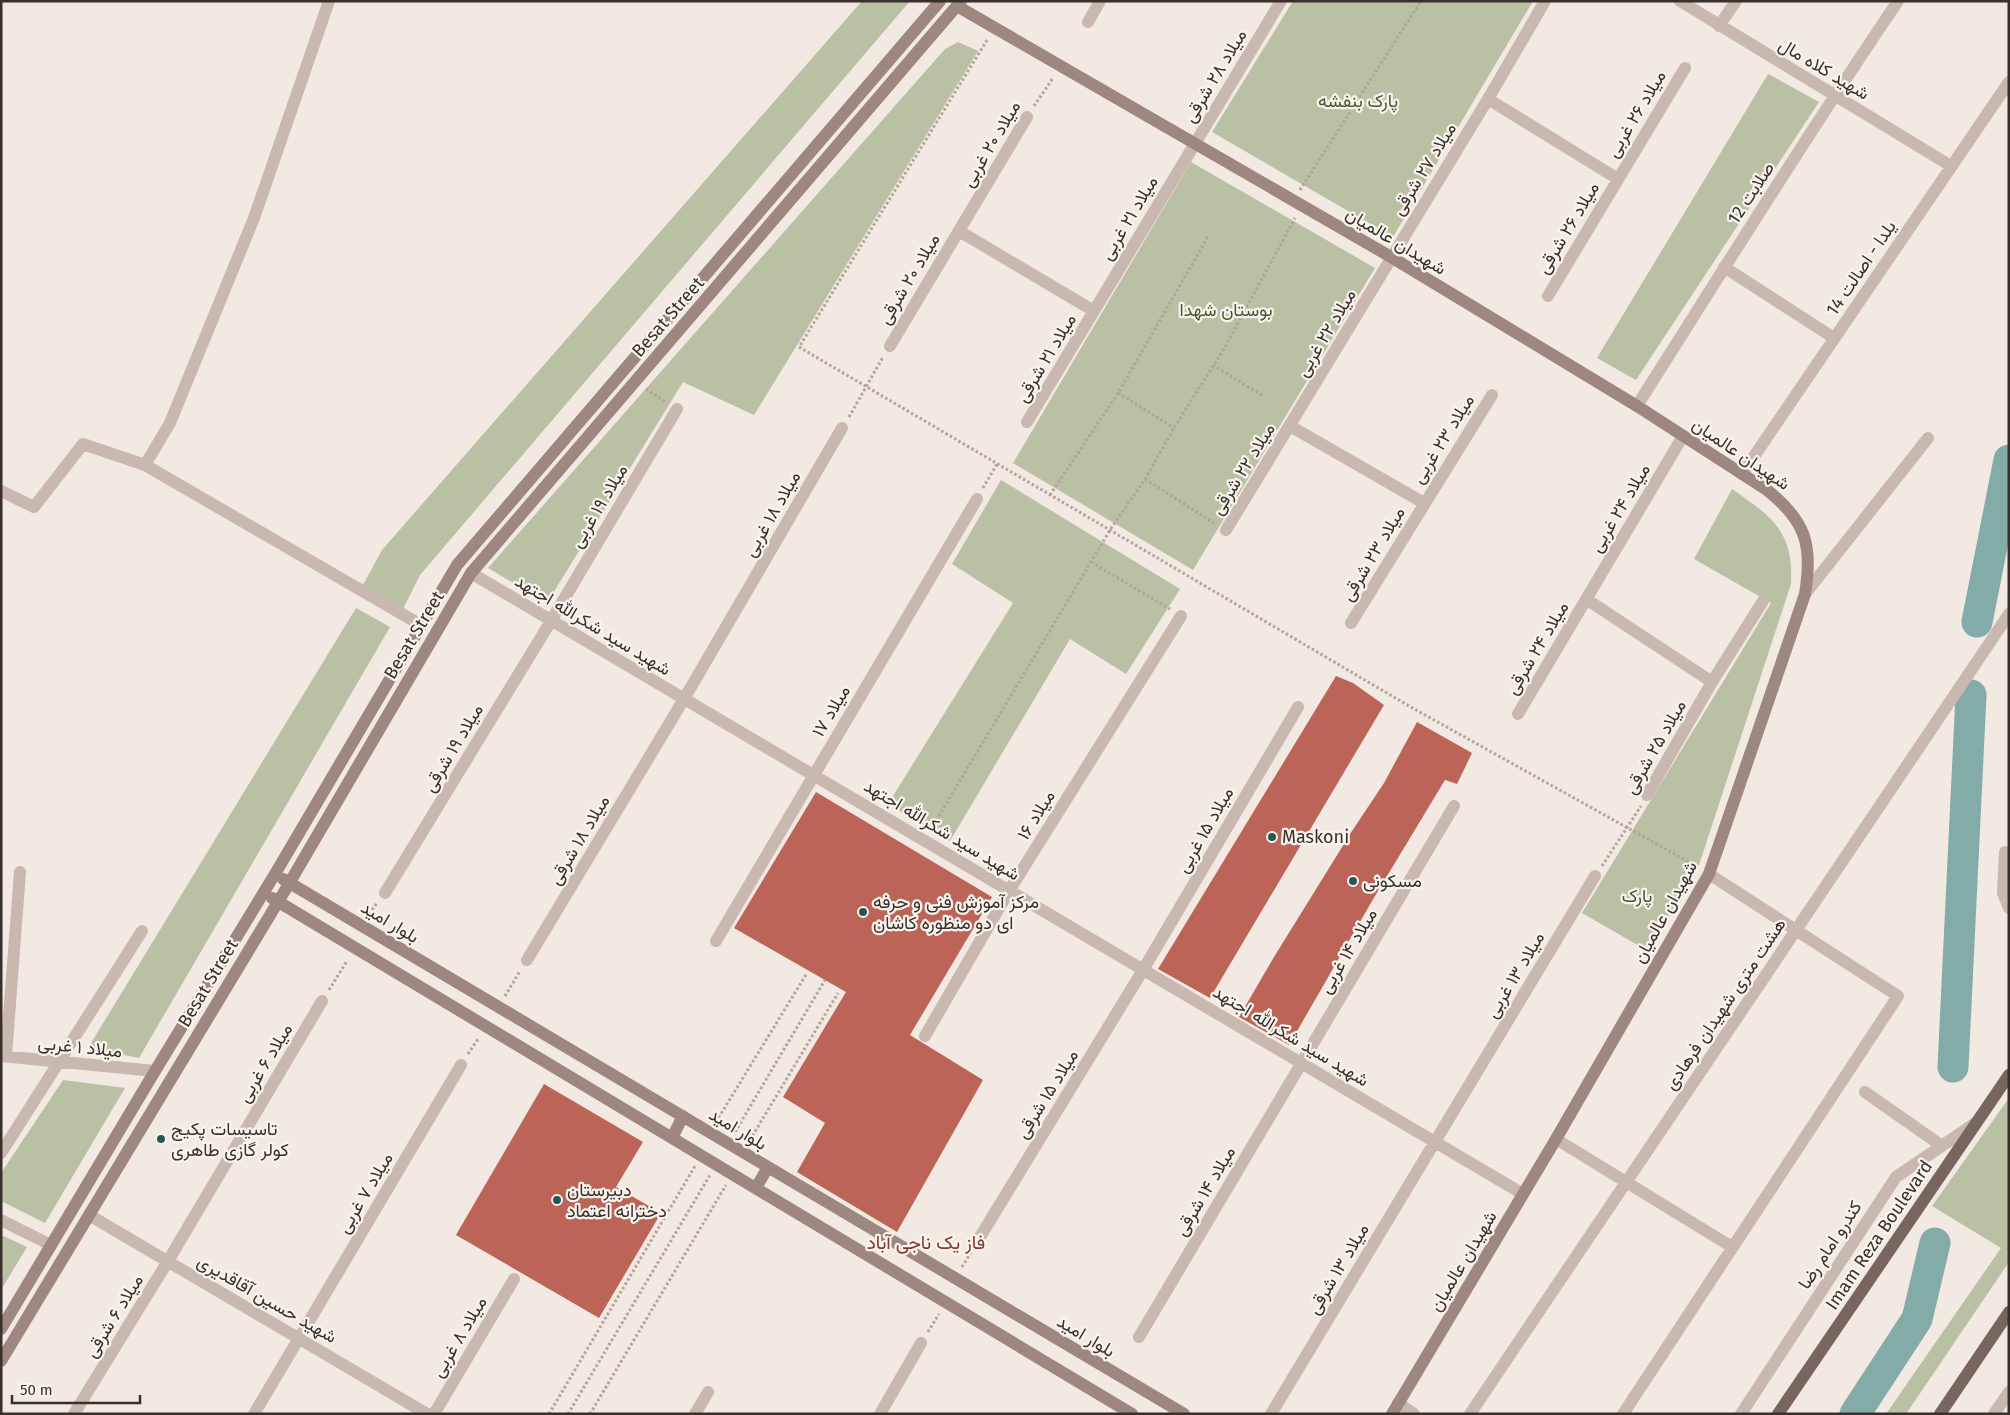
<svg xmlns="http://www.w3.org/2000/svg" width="2010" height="1415" font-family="'Fira Sans',Vazirmatn,sans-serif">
	<rect width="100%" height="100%" fill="#f2e9e2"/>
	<path fill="#b9c0a3" d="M862 1H910L420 575 403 609 363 585 382 550Z
		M1293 1H1533L1393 237 1212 132Z
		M958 42 978 51 754 415 683 382 547 603 488 568 945 49Z
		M1768 74 1819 102 1636 380 1597 358Z
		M1191 162 1375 268 1193 570 1013 463Z
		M1001 480 1180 589 1126 674 1070 639 950 841 888 804 1013 603 952 564Z
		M1732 489C1772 517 1794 531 1791 584L1699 865 1648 951 1582 913 1771 603 1694 559Z
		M356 608 390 627 139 1058 88 1048Z
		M63 1080 125 1088 45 1223 1 1201V1173Z
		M2009 1098V1262L1906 1414H1886L2001 1248 1932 1206Z
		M1 1235 27 1247 1 1290Z"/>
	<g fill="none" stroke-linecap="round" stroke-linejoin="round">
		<path stroke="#83aca9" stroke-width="31" d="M1977 622 2009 460
			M1953 1067 1971 695
			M1855 1414 1917 1319 1935 1243"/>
	</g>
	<path fill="#bb6457" d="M1336 676 1353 683 1384 705 1210 998 1158 969Z
		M1417 722 1472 753 1457 784 1445 780 1372 901 1289 1045 1239 1017 1274 957 1352 831 1384 783Z
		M816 792 992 897 910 1035 983 1080 897 1232 797 1172 825 1123 783 1097 846 992 734 928Z
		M544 1084 643 1142 616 1187 661 1213 599 1318 456 1235Z"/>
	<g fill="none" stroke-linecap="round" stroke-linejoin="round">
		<path stroke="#b5a299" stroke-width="3" stroke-dasharray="2.5 2.5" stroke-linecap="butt" d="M987 40 799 347 1409 706 1696 866
			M1034 106 1053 78
			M1300 190 1421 1
			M1213 365 1263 396
			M646 389 666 402
			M1118 393 1174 428
			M849 417 883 357
			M1145 479 1214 523
			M983 488 997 464
			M1050 495 1118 393 1209 235
			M1091 562 1170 609
			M931 829 1110 530 1145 479 1174 428 1225 347 1295 218
			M1602 866 1641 806
			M369 914 377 903
			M329 990 347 961
			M505 996 520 971
			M468 1054 478 1039
			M716 1122 807 973
			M735 1132 825 980
			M750 1140 838 993
			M962 1267 973 1249
			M928 1332 939 1314
			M549 1414 695 1166
			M568 1414 710 1175
			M590 1414 726 1185"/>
		<path stroke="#c9b8af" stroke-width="12" d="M329 1 254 218 170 423 145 465 421 625
			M1680 1 1951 166
			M1088 22 1100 1
			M1719 26 1736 1
			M1488 99 1618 179
			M959 231 1094 311
			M1724 267 1834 338
			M1548 296 1685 68
			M890 346 1027 117
			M1637 406C1723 270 1808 134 1898 1
			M1027 422 1281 1
			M1290 426 1424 503
			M1742 474 2009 82
			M1 491 34 507 83 444 145 465
			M1226 530 1488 99 1545 1
			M471 573 1523 1194
			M1805 594 1928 438
			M1586 599 1712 682
			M1351 623 1492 395
			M1518 714 1683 436
			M1647 795 1712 682 1763 601
			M2005 852 2003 893 2009 908
			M385 893 551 621 677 409
			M716 941 977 499
			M527 960 684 699 842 428
			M925 1036 1009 891 1181 616
			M1 1056 155 1071
			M6 1056 20 872
			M1865 1092 1942 1146
			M1556 1139 1732 1247
			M1 1153 142 931
			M89 1215 427 1414
			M1 1220 51 1245
			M980 1237 1143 970 1298 707
			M1139 1337 1454 806
			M1398 1403 1414 1414
			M74 1414 168 1261 322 1001
			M254 1414 461 1065
			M434 1414 514 1279
			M695 1414 708 1392
			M880 1414 921 1343
			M1271 1414 1595 876
			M1470 1414 2009 614
			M1623 1414 1898 996 1709 874
			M1741 1414 1896 1177 1977 1122
			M1994 1414 2009 1392"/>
		<path stroke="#9d8780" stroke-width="12" d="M957 6 1391 257 1637 406 1767 490C1806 521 1813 545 1805 594L1709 874 1556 1139 1392 1414
			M283 879 1184 1414
			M272 898 1132 1414
			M672 1138 683 1116
			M756 1188 768 1167
			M1 1329 155 1071 275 874 457 565 940 1
			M1 1361 290 882 471 573 961 1"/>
		<path stroke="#79655f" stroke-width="12" d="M1778 1414 2009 1075
			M1940 1414 2009 1312"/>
	</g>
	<g fill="#255754" stroke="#f9f3ee" stroke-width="2">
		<circle cx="1272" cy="837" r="5"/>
		<circle cx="1353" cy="881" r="5"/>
		<circle cx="863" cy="912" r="5"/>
		<circle cx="161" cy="1139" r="5"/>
		<circle cx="557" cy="1200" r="5"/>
	</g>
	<g text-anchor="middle" stroke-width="4.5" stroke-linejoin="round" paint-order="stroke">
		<g font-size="18" fill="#392f2c" stroke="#f9f3ee">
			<text transform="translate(1824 69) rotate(31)" y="6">شهید کلاه مال</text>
			<text transform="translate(1215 76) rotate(-59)" y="6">میلاد ۲۸ شرقی</text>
			<text transform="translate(1636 114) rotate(-59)" y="6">میلاد ۲۶ غربی</text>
			<text transform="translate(991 144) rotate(-59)" y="6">میلاد ۲۰ غربی</text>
			<text transform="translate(1424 169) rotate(-58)" y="6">میلاد ۲۷ شرقی</text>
			<text transform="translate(1751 193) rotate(-57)" y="6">صلابت 12</text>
			<text transform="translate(1129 218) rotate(-59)" y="6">میلاد ۲۱ غربی</text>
			<text transform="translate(1568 228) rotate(-59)" y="6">میلاد ۲۶ شرقی</text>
			<text transform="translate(1396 241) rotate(31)" y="6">شهیدان عالمیان</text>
			<text transform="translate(1861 268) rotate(-56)" y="6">یلدا - اصالت 14</text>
			<text transform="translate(909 279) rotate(-59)" y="6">میلاد ۲۰ شرقی</text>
			<text transform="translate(668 317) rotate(-49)" y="6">Besat Street</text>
			<text transform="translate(1326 333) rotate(-59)" y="6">میلاد ۲۲ غربی</text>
			<text transform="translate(1046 358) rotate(-59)" y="6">میلاد ۲۱ شرقی</text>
			<text transform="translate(1443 439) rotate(-58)" y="6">میلاد ۲۳ غربی</text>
			<text transform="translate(1741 454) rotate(34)" y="6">شهیدان عالمیان</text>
			<text transform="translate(1243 469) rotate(-58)" y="6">میلاد ۲۲ شرقی</text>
			<text transform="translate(599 506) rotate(-59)" y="6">میلاد ۱۹ غربی</text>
			<text transform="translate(1620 508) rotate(-59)" y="6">میلاد ۲۴ غربی</text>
			<text transform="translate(772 514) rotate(-60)" y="6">میلاد ۱۸ غربی</text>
			<text transform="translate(1373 554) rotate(-59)" y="6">میلاد ۲۳ شرقی</text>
			<text transform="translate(593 625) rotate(31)" y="6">شهید سید شکرالله اجتهد</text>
			<text transform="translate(414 635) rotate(-59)" y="6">Besat Street</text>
			<text transform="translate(1537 648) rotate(-59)" y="6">میلاد ۲۴ شرقی</text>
			<text transform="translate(831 711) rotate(-59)" y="6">میلاد ۱۷</text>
			<text transform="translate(1655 747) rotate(-60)" y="6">میلاد ۲۵ شرقی</text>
			<text transform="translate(453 748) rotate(-59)" y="6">میلاد ۱۹ شرقی</text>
			<text transform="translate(1036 815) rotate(-58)" y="6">میلاد ۱۶</text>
			<text transform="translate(942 830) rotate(31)" y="6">شهید سید شکرالله اجتهد</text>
			<text transform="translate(1205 830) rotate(-60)" y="6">میلاد ۱۵ غربی</text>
			<text transform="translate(579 840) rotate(-59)" y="6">میلاد ۱۸ شرقی</text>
			<text transform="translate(1665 912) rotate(-61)" y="6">شهیدان عالمیان</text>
			<text transform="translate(390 922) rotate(31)" y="6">بلوار امید</text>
			<text transform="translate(1348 951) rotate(-59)" y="6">میلاد ۱۴ غربی</text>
			<text transform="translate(1515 975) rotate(-59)" y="6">میلاد ۱۳ غربی</text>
			<text transform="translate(208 983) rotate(-59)" y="6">Besat Street</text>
			<text transform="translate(1725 1004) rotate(-56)" y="6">هشت متری شهیدان فرهادی</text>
			<text transform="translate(1291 1036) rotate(31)" y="6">شهید سید شکرالله اجتهد</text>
			<text transform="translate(80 1047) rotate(6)" y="6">میلاد ۱ غربی</text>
			<text transform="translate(265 1063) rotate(-59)" y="6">میلاد ۶ غربی</text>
			<text transform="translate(1047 1094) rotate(-58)" y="6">میلاد ۱۵ شرقی</text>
			<text transform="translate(738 1129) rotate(31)" y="6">بلوار امید</text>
			<text transform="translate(1205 1191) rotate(-59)" y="6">میلاد ۱۴ شرقی</text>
			<text transform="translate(365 1193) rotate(-59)" y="6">میلاد ۷ غربی</text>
			<text transform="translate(1879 1235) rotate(-56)" y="6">Imam Reza Boulevard</text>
			<text transform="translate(1830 1245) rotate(-57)" y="6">کندرو امام رضا</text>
			<text transform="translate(1463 1261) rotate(-59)" y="6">شهیدان عالمیان</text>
			<text transform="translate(1338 1269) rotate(-59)" y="6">میلاد ۱۳ شرقی</text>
			<text transform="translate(267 1299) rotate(30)" y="6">شهید حسین آقاقدیری</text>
			<text transform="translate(114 1316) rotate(-58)" y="6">میلاد ۶ شرقی</text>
			<text transform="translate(1086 1336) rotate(31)" y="6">بلوار امید</text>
			<text transform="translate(459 1337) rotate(-59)" y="6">میلاد ۸ غربی</text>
		</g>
		<g font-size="18" fill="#4c5532" stroke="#f9f3ee">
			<text x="1358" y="107">پارک بنفشه</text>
			<text x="1226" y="316">بوستان شهدا</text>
			<text x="1637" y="902">پارک</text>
		</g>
		<g font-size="18" fill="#392f2c" stroke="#f9f3ee" text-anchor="start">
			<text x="1282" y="843">Maskoni</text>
			<text x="1363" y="887">مسکونی</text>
			<text x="873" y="908">مرکز آموزش فنی و حرفه<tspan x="873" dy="21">ای دو منظوره کاشان</tspan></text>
			<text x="171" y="1135">تاسیسات پکیج<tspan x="171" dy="21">کولر گازی طاهری</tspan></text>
			<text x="567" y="1196">دبیرستان<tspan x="567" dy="21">دخترانه اعتماد</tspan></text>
		</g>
		<g font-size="19" fill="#80372c" stroke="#f9f3ee">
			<text x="926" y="1249">فاز یک ناجی آباد</text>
		</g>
	</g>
	<rect width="2010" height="1415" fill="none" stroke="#392f2c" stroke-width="5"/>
	<path d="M12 1395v8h128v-8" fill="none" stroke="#392f2c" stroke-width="2.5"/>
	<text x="20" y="1395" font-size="15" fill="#392f2c" stroke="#f9f3ee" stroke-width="4" paint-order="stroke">50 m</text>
</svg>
